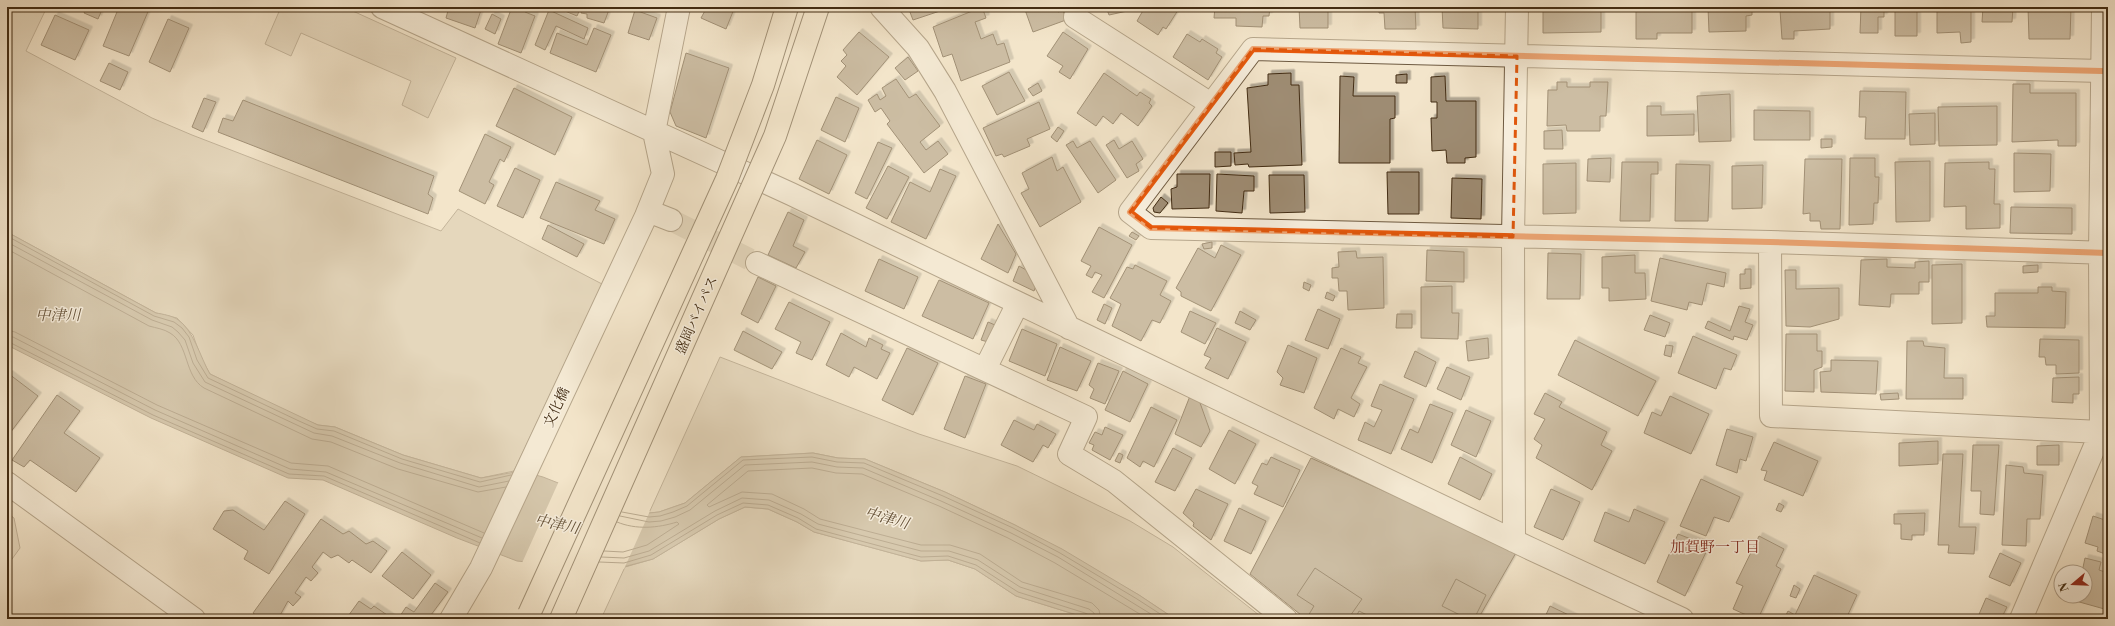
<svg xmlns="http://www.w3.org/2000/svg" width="2115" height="626" font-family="'Libre Bodoni','Noto Serif JP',serif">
	<defs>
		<filter id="shadow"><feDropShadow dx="3.5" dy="-3.5" stdDeviation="0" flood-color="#0004"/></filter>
	</defs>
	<rect width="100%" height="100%" fill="#f3e5cb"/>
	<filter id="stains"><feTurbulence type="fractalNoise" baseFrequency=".005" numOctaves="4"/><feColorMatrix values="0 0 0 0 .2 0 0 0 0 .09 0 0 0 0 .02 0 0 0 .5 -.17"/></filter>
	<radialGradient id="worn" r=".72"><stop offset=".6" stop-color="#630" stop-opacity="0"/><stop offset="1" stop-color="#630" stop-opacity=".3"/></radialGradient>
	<path fill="#d5c6ac" stroke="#8c7960" d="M7 7H43L46 9 26 51 152 118 192 135 441 231 458 209 602 284 514 471 481 478 403 455 335 427 318 425 300 418 210 374 201 358 193 335 177 318 156 313 7 232Z
		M281 7H344L456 58 428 118 402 105 411 81 301 33 291 56 265 44Z
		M720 357 919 434 1017 466 1130 521 1173 547 1264 619H1175L1139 595 1015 525 945 492 865 459 838 458 813 453 741 457 685 503 659 512 649 513Z
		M745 507 768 509 797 522 814 532 921 561 948 560 975 569 1016 596 1090 619H601L625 567 653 559 719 519Z
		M7 513 14 518 20 548 7 566Z"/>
	<path fill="#b7a68c" stroke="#88755c" d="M7 232 156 313C163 314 172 316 177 319 194 330 200 357 210 374L318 425 335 427 403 455 481 478 521 471 543 477 627 510 649 513 659 512 685 503 741 457 813 453 838 458 865 459 945 492 1015 525 1062 549 1139 595 1175 619H1090L1016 596 975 569 948 560 921 561 814 532 797 522 768 509 745 507 719 519 653 559 627 566H568L517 561 457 538 323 480 288 478 151 418 7 345Z"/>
	<path fill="#f3e5cb" d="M559 481 628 508 650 511 624 569 568 568 522 563Z"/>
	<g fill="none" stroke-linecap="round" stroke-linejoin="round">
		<path stroke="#7c6950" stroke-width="1" d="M7 236 154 316 174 322 182 328 189 337 197 360 208 378 299 421 317 429 334 431 402 459 480 482 511 475
			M7 242 152 320 172 327 178 332 185 340 193 363 205 382 314 433 332 436 400 463 479 487 509 481
			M7 249 149 326C156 328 164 329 170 333 189 344 184 376 204 388L312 439 331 442 398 469 478 492 506 487
			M7 330 15 332 157 405 291 463 328 466 484 533
			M7 336 13 337 155 410 290 469 326 472 482 538
			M7 341 153 415 289 474 324 476 480 543
			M622 512 649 517 660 516 673 512 687 506 743 460 812 457 837 462 864 463 943 496 1013 528 1060 553 1137 599 1168 619
			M620 516 649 522 661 521 675 517 690 510 745 465 812 462 837 467 863 468 941 501 1011 533 1058 557 1159 619
			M604 551 623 552 647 545 679 524 677 522C658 528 636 530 617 522
			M601 557 624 558 649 551 715 511 742 498 769 500 801 514 818 524 921 551H949L978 560 1020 587 1089 609 1094 613 1095 619
			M599 562 624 563 651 555 717 515 743 503 768 505 798 518 816 529 921 557 948 556 976 565 1018 592 1085 613 1089 615 1090 619
			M1101 619 1099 610 1092 603 1022 582 980 554 950 545H921L820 519 804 509 772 494 742 492 709 507 707 505 748 471 812 468 836 473 862 474 939 506 1008 538 1055 563 1148 619"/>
	</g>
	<path fill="#9e8c73" stroke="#422c13" filter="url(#shadow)" d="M87 7H103L98 19 84 13Z
		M119 7H150L129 56 103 46Z
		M449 7H482L475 28 446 18Z
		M512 7H527L525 12 535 16 521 53 498 44Z
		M555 7H581L577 16Z
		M584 7H610L604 23 587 18V14L581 13Z
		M707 7 734 9 726 29 701 18Z
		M908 7H942L943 10 913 20Z
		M982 7 986 18 975 22 981 39 993 34 997 45 1004 43 1010 62 961 81 952 54 943 57 933 27Z
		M1024 7H1056L1058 12 1063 10 1066 20 1033 32Z
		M1106 7H1131L1132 10 1109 15Z
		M1145 7H1180L1166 29 1163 27 1158 35 1137 21Z
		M1215 7H1270L1269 16H1263L1262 27 1236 26V18H1214Z
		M1299 7H1328V28H1300Z
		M1379 7H1415L1416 29H1385L1384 13H1379Z
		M1442 7H1478V29L1443 28Z
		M1543 7H1601V32L1543 33Z
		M1636 7H1692V33H1657V39H1636Z
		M1708 7H1752V15L1746 16V31L1709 32Z
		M1790 7H1830V29L1794 31V39H1782L1780 10H1790Z
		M1861 7H1884V17H1878V33H1860Z
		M1895 7H1922L1917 8V36H1895Z
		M1937 7H1971V42L1961 43 1960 32 1937 33Z
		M1983 7H2013L2012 22H1982Z
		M2028 7H2071L2070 39H2029Z
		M549 10 588 28 584 39 556 26 545 50 535 45Z
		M635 10 657 18 649 40 628 33Z
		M492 14 501 19 495 34 485 29Z
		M55 15 89 30 75 60 41 45Z
		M168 19 189 28 170 72 149 62Z
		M594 28 611 35 596 72 550 53 557 33 587 45Z
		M859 32 889 57 857 95 837 77 846 66 841 61 847 55 843 50Z
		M1063 32 1088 49 1070 79 1059 72 1063 66 1047 56Z
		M1187 34 1200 42 1202 39 1218 49 1216 53 1222 57 1208 80 1173 57Z
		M686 53 729 68 706 138 676 126 670 112Z
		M908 57 918 71 905 80 895 68Z
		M109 63 128 72 120 90 100 81Z
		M1009 72 1025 101 997 115 982 86Z
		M1104 73 1137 96 1140 92 1151 99 1149 103 1152 106 1138 126 1121 113 1113 124 1103 116 1096 126 1077 113Z
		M1291 73V85H1299L1302 165 1249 167 1248 164 1235 165 1234 153 1251 152 1247 88 1268 85V74Z
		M1407 74V83H1396V75Z
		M1340 76 1354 77 1353 96H1395V118L1390 119V163H1339Z
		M1445 76 1446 101H1476V157L1465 158V163H1447L1446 150 1432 151 1431 118H1437V102H1431V77Z
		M896 79 909 98 916 94 940 126 920 142 926 150 938 141 948 154 924 173 887 124 890 121 881 108 875 112 868 100 877 94 880 100 886 96 882 88Z
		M1557 82H1567V87H1590V82H1608L1606 116H1600V131H1567L1566 125 1547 126 1548 90H1557Z
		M1038 83 1042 91 1033 96 1028 89Z
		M2013 84H2030V93H2076V146H2058V140L2012 142Z
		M514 88 572 117 555 155 496 126Z
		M1860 91 1906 92 1905 139H1865L1866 117H1859Z
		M1730 94 1731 141 1699 142 1697 96Z
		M836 97 859 108 845 142 821 130Z
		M204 98 216 102 203 132 192 127Z
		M243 100 434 176 428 194 433 198 428 214 218 132 223 118 233 121Z
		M1039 102 1050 129 1027 139 1030 146 1004 157 1002 154 996 156 983 128Z
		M1647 106H1661V115L1694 114V135L1647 136Z
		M1997 106V145L1939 146 1938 107Z
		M1754 110 1810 111V140H1754Z
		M1935 113V144L1910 145 1909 114Z
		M1058 127 1064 131 1057 142 1051 137Z
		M1562 130 1563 149H1544V131Z
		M485 134 511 147 504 162 500 159 489 182 494 185 485 204 459 191Z
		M1821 139H1832V147L1821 148Z
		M817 140 847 155 829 194 799 179Z
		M1114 140 1119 149 1132 141 1143 159 1136 164 1139 171 1127 178 1106 145Z
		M1073 141 1077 148 1090 141 1116 180 1098 193 1066 145Z
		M878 142 892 148 867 199 855 193Z
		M1215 152H1231V166L1215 167Z
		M2014 153 2051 154 2050 191 2014 192Z
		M1052 157 1057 171 1063 167 1081 202 1040 227 1021 193 1029 189 1022 173Z
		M1611 158 1610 182 1587 181 1588 159Z
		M1850 158H1875V177H1879L1878 203H1874L1873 224 1849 225Z
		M1805 159H1842L1840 229H1821L1820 221H1810V213L1803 214Z
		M1930 161V221L1896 222 1895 162Z
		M1622 162H1658V174H1651L1650 221H1620Z
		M1989 162V169H1995L1994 204H2000V228L1966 229V206L1944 207 1945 163Z
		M1576 163V213L1543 214V164Z
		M1676 164 1710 165 1708 221H1675Z
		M1763 165 1762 208 1732 209V166Z
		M888 166 909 177 887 219 866 208Z
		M515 168 540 180 523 218 497 206Z
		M940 169 956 176 926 239 891 222 910 182 930 192Z
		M1387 172H1419V214H1388Z
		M1177 174H1210L1209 208 1172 209 1171 189 1177 187Z
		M1217 174 1254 176V191H1244L1242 213 1216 211Z
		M1269 175H1304L1305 212 1270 213Z
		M1452 178 1482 179 1481 219 1451 218Z
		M556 182 600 201 595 210 615 219 604 244 540 218Z
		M1161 197 1168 203 1160 213 1154 212 1153 208Z
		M2011 207 2072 208V234L2010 233Z
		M788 212 804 220 793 246 805 252 796 268 768 255Z
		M998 224 1016 254 1008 273 981 259Z
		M548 225 584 244 577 257 542 239Z
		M1099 227 1132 245 1104 298 1092 292 1102 275 1095 272 1092 278 1086 275 1091 266 1081 261Z
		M1132 232 1139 236 1136 240 1129 236Z
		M1212 242V248L1204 249 1202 244Z
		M1221 245 1241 255 1211 311 1181 296V292L1176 288 1198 248 1215 258Z
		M1427 250 1464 252V282L1426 281Z
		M1356 251 1357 258 1383 257 1384 308 1348 310 1347 291H1339L1338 278H1332V268L1339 267 1338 252Z
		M1548 253 1581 254 1580 299H1547Z
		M1635 255V273H1645L1646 299 1609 301V288H1602V257Z
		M1660 258 1726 273 1724 287 1707 283 1702 305 1689 302 1687 310 1651 301Z
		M879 259 918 277 904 309 865 291Z
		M1887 259V267L1915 268V262L1929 261V282H1919V294H1891L1890 307 1859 305 1861 260Z
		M1962 264V323L1932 324V265Z
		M1135 265 1167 281 1160 295 1171 301 1160 323 1152 320 1141 341 1112 326 1121 304 1110 298 1127 267 1133 269Z
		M2038 265V272L2023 273V266Z
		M1019 266 1028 271 1036 286 1034 291 1013 281Z
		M1745 269H1751V288L1740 289V274H1745Z
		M1785 270H1796V289L1839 288V319L1810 327 1786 326Z
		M758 277 776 286 758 323 741 314Z
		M939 280 989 303 973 339 922 316Z
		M1304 282 1311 285 1309 291 1303 288Z
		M1452 286V313H1459L1458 339 1421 338V287Z
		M2038 287H2052V291L2066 292 2065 328 1987 327 1986 316H1995V293H2038Z
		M1327 292 1335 296 1333 301 1325 298Z
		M789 302 830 322 812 360 796 353 801 342 775 329Z
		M1104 304 1112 308 1105 324 1097 320Z
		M1739 306 1750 309 1745 322 1753 325 1747 340 1734 336 1733 340 1705 328 1708 321 1730 331Z
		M1318 309 1340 319 1328 349 1305 340Z
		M1190 311 1216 323 1205 344 1181 332Z
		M1240 311 1256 320 1250 330 1235 323Z
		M1397 314H1412V328H1396Z
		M1650 315 1670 323 1665 337 1644 330Z
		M988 322 995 325 988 342 981 340Z
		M1217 328 1246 342 1228 379 1205 368 1211 358 1204 355Z
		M1022 329 1057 344 1045 376 1009 361Z
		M743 331 782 352 772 369 734 350Z
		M841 333 866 347 869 338 883 345 881 349 890 353 877 379 854 367 849 377 826 365Z
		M1786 334H1817V351H1822V367L1814 370V392L1785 391Z
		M1693 336 1737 355 1731 370 1724 368 1716 389 1678 373Z
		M1488 338 1489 358 1468 361 1466 341Z
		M2040 339 2079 340V373L2056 374V365H2046L2045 357H2039Z
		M1575 340 1656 381 1638 416 1558 375Z
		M1907 341H1923L1924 346 1945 348 1944 378H1963V399H1906Z
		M1288 345 1317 358 1304 393 1280 385 1283 378 1277 372Z
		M1666 345 1673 346 1671 357 1664 355Z
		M1060 347 1091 361 1077 391 1047 380Z
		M907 348 938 363 913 415 882 400Z
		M1341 348 1361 357 1358 363 1367 367 1351 398 1360 404 1354 417 1338 409 1334 419 1314 408Z
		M1415 351 1436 362 1426 387 1404 377Z
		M1831 360 1878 361 1876 394 1821 392 1820 372 1831 371Z
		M1098 363 1119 371 1105 404 1090 398 1094 389 1089 385Z
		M1447 367 1470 377 1461 400 1437 389Z
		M1123 371 1148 384 1130 422 1105 410Z
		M9 374 38 396 10 433 7 430V377Z
		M965 376 986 384 965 438 944 429Z
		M2079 377V394H2073V403L2052 402 2053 378Z
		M1380 384 1414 399 1391 454 1358 440 1365 422 1374 427 1382 410 1371 406Z
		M1545 393 1562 402 1559 407 1607 432 1601 445 1612 451 1592 490 1536 458 1542 445 1534 439 1545 419 1534 414Z
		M1898 393 1899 399 1881 400 1880 394Z
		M57 395 80 411 64 433 100 458 76 492 30 460 24 467 12 460Z
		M1190 396 1199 400 1210 431 1201 447 1175 434Z
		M1670 396 1709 414 1691 454 1644 433 1652 412 1661 416Z
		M1430 404 1453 413 1432 463 1401 449 1410 429 1418 433Z
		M1151 407 1177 420 1154 467 1143 461 1140 467 1127 458Z
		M1466 410 1491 421 1476 457 1451 445Z
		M1014 420 1034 430 1037 424 1056 434 1048 448 1043 445 1033 462 1001 445Z
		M1105 427 1123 435 1110 460 1092 450 1094 445 1089 443 1095 432 1102 435Z
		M1727 429 1753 437 1746 461 1740 459 1737 473 1716 465Z
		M1229 430 1256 444 1235 484 1209 469Z
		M1938 441V464L1899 466V443Z
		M1774 442 1818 461 1803 496 1764 480 1767 471 1761 470Z
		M1973 445H1999L1994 515 1980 514 1981 491H1971Z
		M2059 445V465H2037V446Z
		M1173 448 1192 458 1175 491 1155 482Z
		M1119 453 1123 455 1120 463 1115 461Z
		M1943 454H1963L1959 527H1976L1974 554 1948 553 1949 545H1938Z
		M1271 457 1300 470 1283 507 1254 494 1258 486 1252 483 1262 463 1267 465Z
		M1460 457 1492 474 1480 500 1448 484Z
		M1311 458 1517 551 1478 619H1306L1250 574Z
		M2006 465 2023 467 2024 473 2043 475 2040 519H2027L2026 546 2002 545Z
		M1701 479 1740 497 1729 522 1714 517 1706 536 1680 526Z
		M1196 489 1228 504 1211 540 1193 526 1194 523 1183 513Z
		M1551 489 1580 502 1563 540 1534 527Z
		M285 501 305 514 269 574 244 559 248 551 213 529 224 511 233 510 264 530Z
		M1779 503 1784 506 1781 512 1776 510Z
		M1239 508 1266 521 1251 554 1224 541Z
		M1634 509 1665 522 1645 564 1594 541 1605 512 1629 522Z
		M1925 513 1924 535H1912V540L1901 539V524H1894V514Z
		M2093 516 2108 521V555L2097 551 2098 547 2085 543Z
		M321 519 343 534 349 531 366 544 373 541 387 551 371 573 352 560 349 563 338 555 331 558 323 552 312 567 318 573 311 581 306 577 295 593 301 597 293 606 288 601 278 619H261L253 613Z
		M1678 534 1709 546 1685 596 1657 582Z
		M1759 536 1784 549 1776 566 1781 569 1758 619H1755L1733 609 1743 586 1736 583Z
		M402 552 431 575 413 599 382 576Z
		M2000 553 2021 563 2010 586 1989 577Z
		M2085 558 2101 562 2099 570 2108 573V610L2065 598 2066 596H2085V572H2082Z
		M1315 568 1362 599 1348 619H1312L1308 616 1314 606 1297 595Z
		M1814 575 1857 595 1846 619 1837 616 1836 619H1784L1788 611 1795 615Z
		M1456 579 1486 595 1474 619H1468L1442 606Z
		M435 583 448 592 428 619H398L406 607 414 612Z
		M1794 585 1800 589 1796 598 1790 596Z
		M1986 598 2007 607 2001 619H1977Z
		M359 601 371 609 374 606 393 619H346Z
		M1550 606 1577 619H1544Z
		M1359 611 1375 619H1355Z"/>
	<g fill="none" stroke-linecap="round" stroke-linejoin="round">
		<path stroke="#d0c0a6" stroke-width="22" stroke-dasharray="22 11" stroke-linecap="butt" d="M671 220 757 263"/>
		<g stroke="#6e5a41" stroke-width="24">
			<path id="minor" d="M382 7 791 194 1529 548 1682 619
				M881 7 918 48 945 91 1069 328
				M1075 17 1211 104
				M2102 71 1253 49 1130 212 1151 228 1770 242 2108 253
				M648 211 671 220
				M1770 242 1771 416 2101 432
				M757 263 1086 417 1069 454 1114 481 1286 619
				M985 369 1018 303
				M7 483 194 619
				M1514 541 1513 237 1517 7
				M451 619 481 568 646 216 663 174 654 132 679 7
				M2021 619 2101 432 2100 253 2103 7"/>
		</g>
		<use href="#minor" stroke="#f7eedd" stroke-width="22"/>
		<g stroke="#422c13" stroke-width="24" stroke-linecap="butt">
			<path id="highway-bridge" d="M529 614 727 179 763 85 787 7
				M561 619 775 136 818 7"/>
		</g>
		<use href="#highway-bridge" stroke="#f3e5cb" stroke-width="22"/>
		<g stroke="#f7eedd" stroke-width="8">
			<path id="cycleway" d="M2102 71 1253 49 1130 212 1151 228 1770 242 2108 253"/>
		</g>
		<use href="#cycleway" stroke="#e8590c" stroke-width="6"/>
	</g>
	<path d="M0 0H2115V626H0ZM1253 49 1517 56 1513 237 1151 228 1130 212Z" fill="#f3e5cb" fill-opacity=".55" fill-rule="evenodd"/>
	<path fill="none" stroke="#e0570c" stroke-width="3" stroke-dasharray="8 5" stroke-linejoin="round" d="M1253 49 1517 56 1513 237 1151 228 1130 212Z"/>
	<g text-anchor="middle" stroke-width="3" stroke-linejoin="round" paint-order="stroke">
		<g font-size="14" fill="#422c13" stroke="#f7eedd">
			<text transform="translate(696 315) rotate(-66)" y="5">盛岡バイパス</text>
			<text transform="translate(556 407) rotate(-65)" y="5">文化橋</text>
		</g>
		<g font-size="15" font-style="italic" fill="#655137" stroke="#f7eedd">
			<text x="58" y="320">中津川</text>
			<text transform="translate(887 518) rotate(16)" y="5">中津川</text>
			<text transform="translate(557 524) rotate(12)" y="5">中津川</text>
		</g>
		<g font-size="15" fill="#7a1f14" stroke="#f7eedd">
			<text x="1715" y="552">加賀野一丁目</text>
		</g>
	</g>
	<rect width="2115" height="626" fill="none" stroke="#f3e5cb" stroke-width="24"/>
	<rect x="8" y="8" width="2099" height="610" fill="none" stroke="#422c13" stroke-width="2"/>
	<rect x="12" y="12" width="2091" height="602" fill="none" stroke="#422c13"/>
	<g transform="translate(2073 584) rotate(251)"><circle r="19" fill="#f7eedd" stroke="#afa08c"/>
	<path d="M0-3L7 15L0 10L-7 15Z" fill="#8f2418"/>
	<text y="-6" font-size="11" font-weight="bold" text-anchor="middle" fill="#422c13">N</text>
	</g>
	<rect width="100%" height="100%" filter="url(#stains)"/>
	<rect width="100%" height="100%" fill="url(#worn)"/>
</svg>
